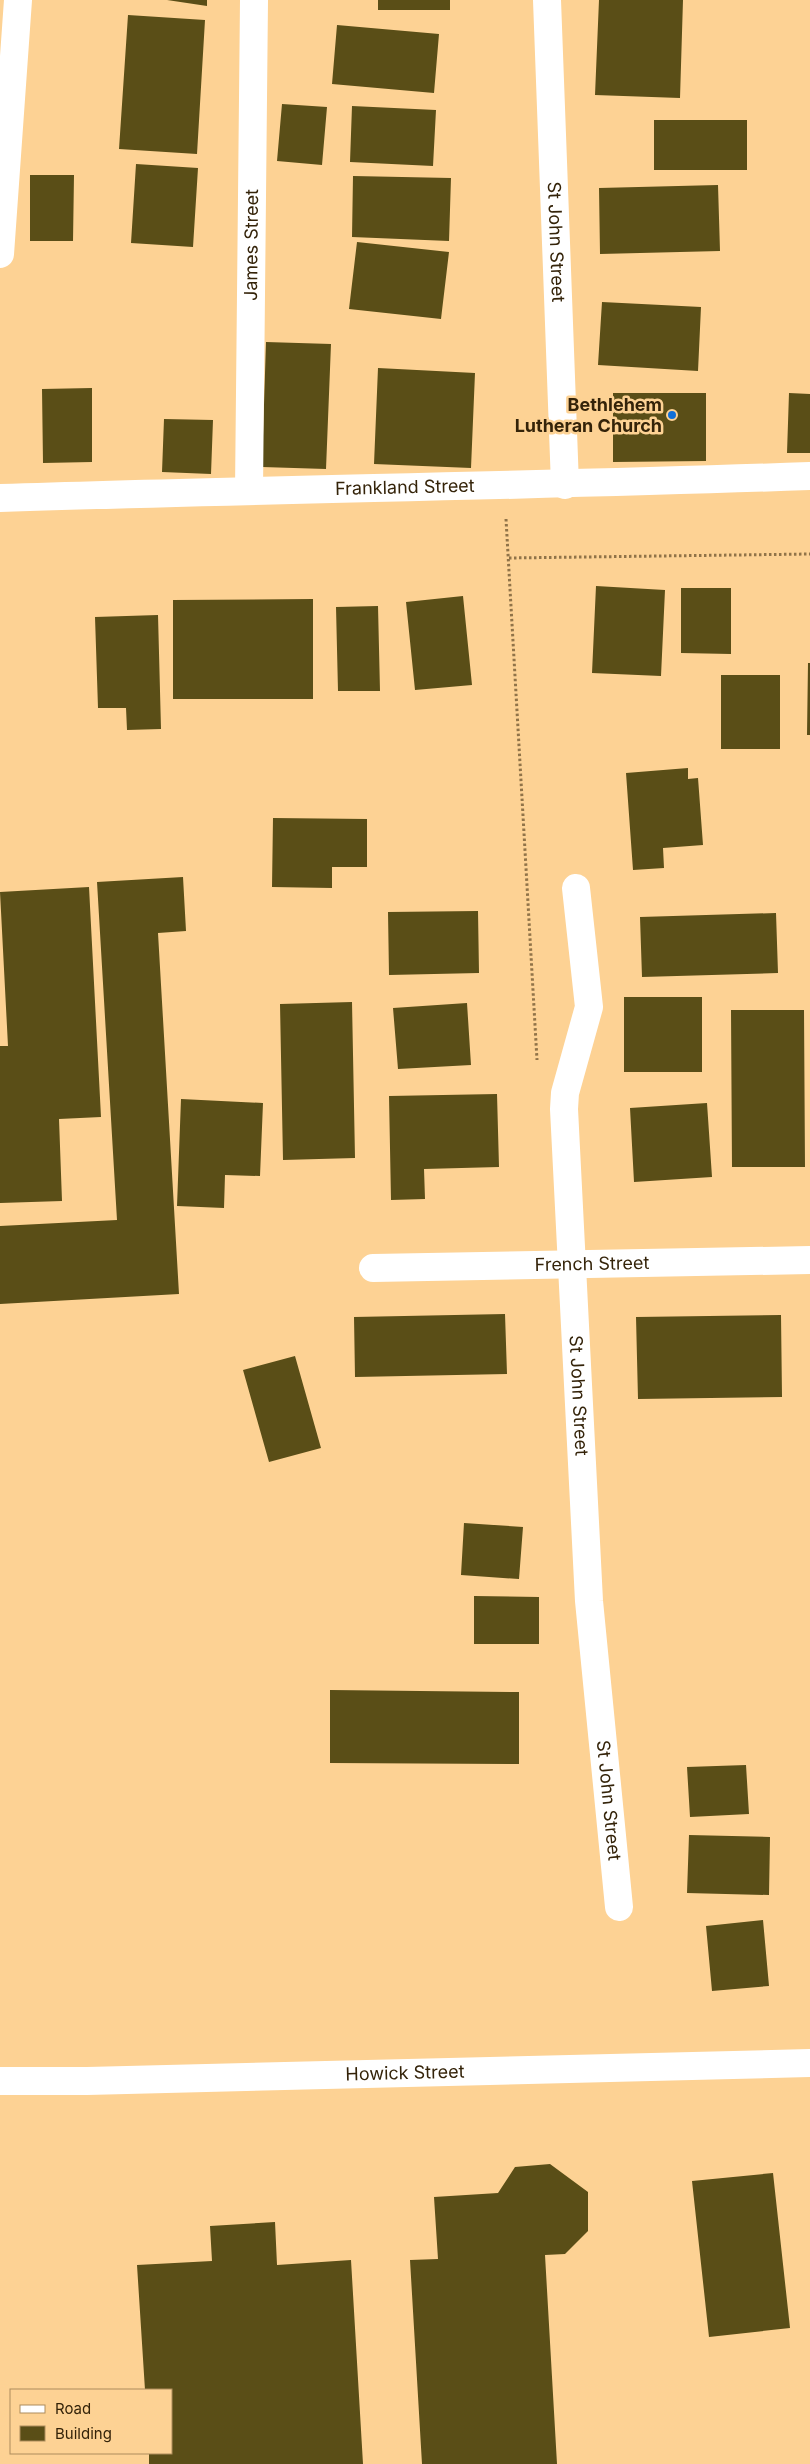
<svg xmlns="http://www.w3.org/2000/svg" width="810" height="2464" font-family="Inter,sans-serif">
	<rect width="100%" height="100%" fill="#fdd294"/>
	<path fill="#5a4e17" d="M167 0H207V6Z
		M378 0H450V10H378Z
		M599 0H683L680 98 595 95Z
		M128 15 205 20 197 154 119 149Z
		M337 25 439 34 434 93 332 84Z
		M282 104 327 107 322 165 277 161Z
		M352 106 436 110 433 166 350 162Z
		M654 120H747V170H654Z
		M136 164 198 168 193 247 131 243Z
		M30 175H74L73 241H30Z
		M353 176 451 178 449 241 352 237Z
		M718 185 720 251 600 254 599 188Z
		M357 242 449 252 441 319 349 309Z
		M602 302 701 307 698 371 598 365Z
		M266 342 331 344 326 469 262 467Z
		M378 368 475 373 471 468 374 464Z
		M92 388V462L43 463 42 389Z
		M613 393H706V461L613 462Z
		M789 393 810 394V453H787Z
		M164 419 213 420 211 474 162 472Z
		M596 586 665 590 661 676 592 673Z
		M681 588H731V654L681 653Z
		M463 596 472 685 415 690 406 602Z
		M313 599V699H173V600Z
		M378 606 380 691H338L336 607Z
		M158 615 161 729 127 730 126 708H98L95 617Z
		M808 663H810V735H807Z
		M721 675H780V749H721Z
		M688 768V779L698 778 703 845 663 848 664 868 633 870 626 773Z
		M273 818 367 819V867H332V888L272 887Z
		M183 877 186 931 158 933 179 1294 0 1304V1226L117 1220 97 882Z
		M89 887 101 1117 59 1119 62 1201 0 1203V1046H8L0 892Z
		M478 911 479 973 389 975 388 912Z
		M776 913 778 973 642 977 640 917Z
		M624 997H702V1072H624Z
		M352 1002 355 1158 283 1160 280 1004Z
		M467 1003 471 1065 398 1069 393 1008Z
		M731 1010H804L805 1167H732Z
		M497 1094 499 1167 424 1169 425 1199 391 1200 389 1096Z
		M181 1099 263 1103 260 1176 225 1175 224 1208 177 1206Z
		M707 1103 712 1177 634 1182 630 1108Z
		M505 1314 507 1374 355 1377 354 1317Z
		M781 1315 782 1397 638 1399 636 1317Z
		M295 1356 321 1448 269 1462 243 1370Z
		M464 1523 523 1527 519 1579 461 1575Z
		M474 1596 539 1597V1644H474Z
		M330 1690 519 1692V1764L330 1763Z
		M746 1765 749 1814 690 1817 687 1767Z
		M689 1835 770 1837 769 1895 687 1893Z
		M763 1920 769 1986 712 1991 706 1926Z
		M550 2164 588 2192V2231L565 2254 545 2255 557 2464H422L410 2260 438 2259 434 2197 498 2193 515 2167Z
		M773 2173 790 2328 709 2337 692 2181Z
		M275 2222 277 2265 351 2260 363 2464H149V2453H171V2390H145L137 2265 212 2261 210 2226Z"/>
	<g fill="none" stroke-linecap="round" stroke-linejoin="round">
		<path stroke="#907348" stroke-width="3" stroke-dasharray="2.5 2.5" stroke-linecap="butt" d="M506 519 537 1060
			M509 558 810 554"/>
		<g stroke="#fff" stroke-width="28">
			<path id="s1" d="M547 0 565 485"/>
			<path d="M0 254 18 0"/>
			<path id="s2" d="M249 490 254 0"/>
			<path id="s3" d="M0 498C270 489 540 486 810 476"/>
			<path id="s4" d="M576 888 589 1007 565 1093 564 1109 589 1601 619 1907"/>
			<path id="s5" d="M373 1268 810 1260"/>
			<path id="s6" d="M0 2081H87L810 2063"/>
		</g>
	</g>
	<circle fill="#116fd8" stroke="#fdd294" stroke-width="2" cx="672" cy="415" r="5"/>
	<g text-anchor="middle" stroke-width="5" stroke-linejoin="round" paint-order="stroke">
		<g font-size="18" fill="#342309" stroke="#fdd294">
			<text dy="6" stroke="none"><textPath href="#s1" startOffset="242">St John Street</textPath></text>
			<text dy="6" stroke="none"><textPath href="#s2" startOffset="245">James Street</textPath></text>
			<text dy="6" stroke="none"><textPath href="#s3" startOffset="405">Frankland Street</textPath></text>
			<text dy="6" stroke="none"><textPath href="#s5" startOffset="219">French Street</textPath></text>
			<text dy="6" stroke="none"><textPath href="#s4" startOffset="512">St John Street</textPath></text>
			<text dy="6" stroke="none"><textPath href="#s4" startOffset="918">St John Street</textPath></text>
			<text dy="6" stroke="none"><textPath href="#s6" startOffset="405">Howick Street</textPath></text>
		</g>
		<g font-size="18" font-weight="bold" fill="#342309" stroke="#fdd294" text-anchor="end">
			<text x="662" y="411">Bethlehem<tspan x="662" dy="21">Lutheran Church</tspan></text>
		</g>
	</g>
	<rect x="10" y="2389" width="162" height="65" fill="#fdd294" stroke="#ad8c5c"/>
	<rect x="20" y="2405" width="25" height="8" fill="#ffffff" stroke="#ad8c5c"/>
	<text x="55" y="2414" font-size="15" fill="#342309">Road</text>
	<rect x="20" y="2426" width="25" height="15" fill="#5a4e17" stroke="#ad8c5c"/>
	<text x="55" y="2439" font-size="15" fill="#342309">Building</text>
</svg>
